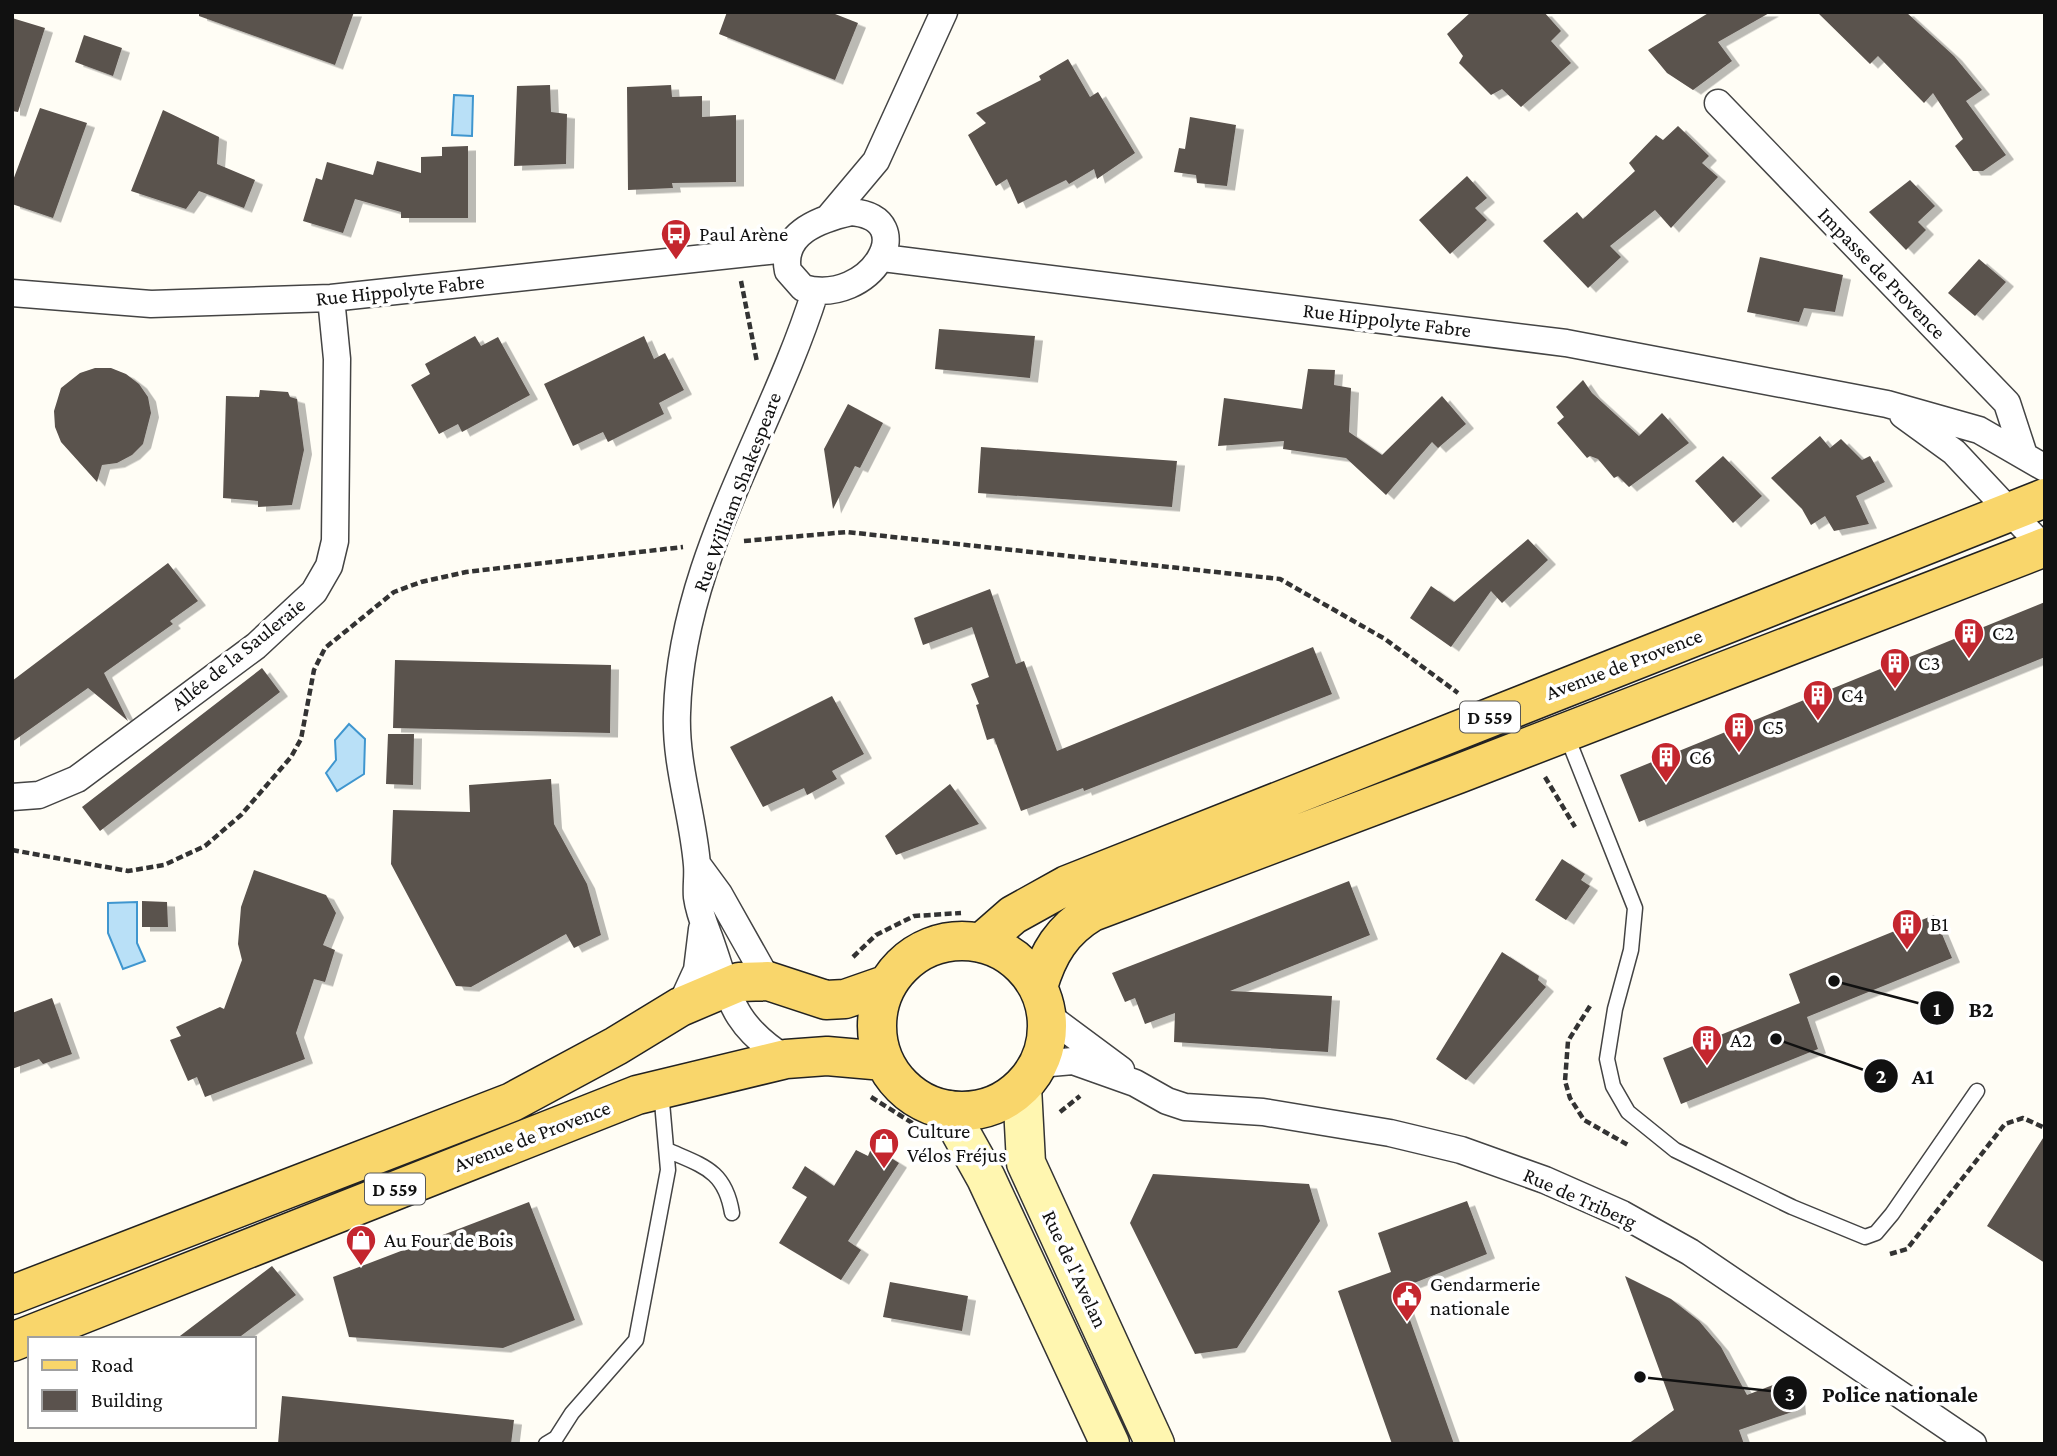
<svg xmlns="http://www.w3.org/2000/svg" width="2057" height="1456" font-family="'Crimson Pro',serif">
	<defs>
		<filter id="shadow"><feDropShadow dx="8" dy="4.5" stdDeviation="0" flood-color="#0004"/></filter>
	</defs>
	<rect width="100%" height="100%" fill="#fffdf5"/>
	<path fill="#b9e0f7" stroke="#3f96cf" stroke-width="2" d="M454 95 473 96 472 136 452 135Z
		M349 724 365 739 364 774 337 791 326 773 336 760 335 740Z
		M137 902V943L145 961 123 969 108 933V903Z"/>
	<path fill="#5a524d" filter="url(#shadow)" d="M199 12H354L335 65 199 16Z
		M727 12H830L858 23 835 80 719 34Z
		M1471 12H1544L1561 31 1551 41 1571 63 1521 107 1502 89 1491 95 1459 63 1463 56 1447 34Z
		M1710 12H1771L1718 42 1732 61 1693 90 1667 73 1648 50Z
		M1817 12H1906L1954 56 1982 90 1966 101 2006 155 1983 171H1973L1955 146 1963 139 1933 93 1924 103 1878 56 1870 64Z
		M12 18 45 28 18 112 12 111Z
		M84 35 122 48 113 76 75 62Z
		M1068 59 1090 97 1098 92 1135 153 1097 179 1094 169 1069 184 1066 180 1018 204 1007 179 996 186 968 135 986 123 976 113 1041 80 1039 76Z
		M550 85 551 112 567 114 566 164 514 166 517 86Z
		M671 85 672 97 702 96V117L736 115V182L672 183 673 188 628 190 627 87Z
		M40 108 87 123 53 218 12 204V183Z
		M163 110 219 137 217 164 255 180 244 208 199 191 186 209 131 191Z
		M1190 117 1236 125 1227 186 1197 183 1196 175 1174 172 1179 148 1185 149Z
		M1678 126 1709 156 1702 163 1718 177 1671 228 1655 210 1610 246 1621 257 1588 288 1543 241 1577 212 1583 219 1635 171 1629 163 1656 135 1663 140Z
		M468 146V218H401V212L355 199 343 233 303 221 316 178 322 180 327 162 373 175 377 161 421 173V157L442 156V147Z
		M1467 176 1487 198 1475 208 1487 220 1450 254 1419 220Z
		M1910 180 1935 206 1918 222 1926 230 1906 250 1869 212Z
		M1760 257 1843 275 1835 312 1804 308 1799 322 1747 312Z
		M1979 259 2006 282 1975 316 1948 293Z
		M939 329 1035 336 1030 378 935 369Z
		M475 336 481 346 498 337 530 395 462 432 458 424 439 434 411 385 430 374 425 364Z
		M644 336 654 359 665 353 684 390 659 403 664 414 608 442 603 432 573 446 544 384Z
		M95 368H111L126 374 139 384 148 397 151 413 143 444 132 455 117 463 102 465 97 482 61 442 55 427 54 411 61 388 80 373Z
		M1308 369 1335 370 1334 385 1351 388 1349 432 1382 455 1442 396 1466 424 1438 448 1432 442 1386 495 1346 458 1283 449 1284 441 1218 446 1224 398 1302 409Z
		M1583 380 1592 393 1639 436 1662 413 1689 443 1629 487 1618 476 1614 478 1598 459 1590 456 1587 458 1557 423 1564 417 1556 407Z
		M260 390 288 392 290 397 297 399 304 450 292 505 258 507V501L223 498 226 396 259 397Z
		M848 404 883 423 860 468 855 466 833 509 824 449Z
		M1820 436 1830 448 1841 439 1862 460 1870 456 1885 482 1856 496 1869 524 1834 531 1825 516 1811 525 1802 509 1771 478Z
		M981 447 1177 461 1172 507 978 493Z
		M1723 456 1762 496 1733 523 1695 481Z
		M1528 539 1548 560 1502 603 1491 591 1451 647 1410 618 1431 586 1454 602Z
		M168 563 198 601 170 621 173 624 104 673 128 721 88 688 12 742V681Z
		M990 589 1016 664 1024 661 1057 751 1313 647 1332 694 1084 791 1083 788 1021 811 994 738 987 740 976 705 979 704 971 684 989 677 972 627 923 645 914 618Z
		M2045 602V657L1639 822 1620 775Z
		M395 660 611 665 610 733 393 728Z
		M262 668 280 692 100 831 82 807Z
		M832 696 864 754 832 771 837 779 807 795 804 788 763 807 730 747Z
		M388 734H414L413 785 386 784Z
		M551 779 554 824 587 884 601 935 574 948 566 934 471 987 456 986 391 864 393 810 470 812 469 785Z
		M950 784 979 824 896 855 885 836Z
		M1562 859 1585 874 1581 880 1590 886 1566 920 1535 900Z
		M254 870 326 895 336 913 323 945 335 950 325 982 314 979 296 1033 305 1059 205 1097 197 1077 188 1081 170 1040 181 1036 176 1027 220 1007 224 1009 242 960 238 944 241 907Z
		M1349 881 1370 935 1230 991 1332 996 1328 1052 1174 1042 1175 1013 1145 1024 1135 998 1125 1002 1112 973Z
		M142 901 167 902 168 927H142Z
		M1934 915 1952 958 1807 1017 1818 1049 1681 1104 1663 1058 1800 1003 1789 974Z
		M1502 952 1539 976 1538 980 1546 987 1466 1080 1436 1059Z
		M52 998 72 1054 43 1064 39 1059 12 1069V1013Z
		M2045 1135V1263L1987 1226Z
		M872 1146 899 1163 848 1241 861 1250 841 1280 779 1243 807 1197 792 1188 805 1166 834 1186 856 1150 868 1156Z
		M1153 1174 1309 1184 1320 1221 1237 1348 1195 1354 1130 1223Z
		M1467 1201 1487 1254 1399 1289 1454 1444H1392L1338 1291 1391 1272 1378 1233Z
		M529 1202 575 1320 503 1348 349 1337 333 1277Z
		M272 1266 296 1295 237 1339H176Z
		M1625 1276 1671 1299 1699 1321 1721 1347 1747 1395 1783 1381 1785 1388 1796 1385 1798 1410 1739 1430 1744 1444H1628L1674 1410Z
		M890 1282 968 1296 962 1331 883 1317Z
		M282 1396 514 1420 511 1444H278Z"/>
	<g fill="none" stroke-linecap="round" stroke-linejoin="round">
		<g stroke="#444" stroke-width="17">
			<path id="service" d="M1566 734 1635 908 1631 950 1615 1009 1607 1059 1613 1086 1628 1112 1675 1150 1792 1207 1865 1237 1876 1233 1892 1214 1977 1091
				M667 1150C703 1166 725 1170 732 1213
				M546 1444 556 1438 572 1413 636 1340 668 1170 661 1091"/>
		</g>
		<g stroke="#444" stroke-width="29">
			<path id="minor" d="M1718 103 2007 403 2024 455
				M851 212C923 218 871 307 803 288L788 271C780 233 820 219 851 212Z
				M829 217 876 161 944 12
				M883 258 1566 343 1887 404 1979 430 2045 468
				M12 293 151 304 331 298 787 249
				M1903 415 1954 452 2044 548
				M12 797 39 795 77 779 256 646 314 592 329 566 335 541 337 359 331 298
				M697 864 719 894 768 981
				M680 1007 697 970 702 929
				M1047 1015 1121 1070
				M786 1059C729 1023 730 995 709 937 704 924 699 912 697 897 696 886 698 876 697 865 693 814 675 765 677 713 681 561 771 432 815 292
				M1039 1064 1073 1061 1135 1083 1167 1101 1185 1107 1263 1112 1390 1133 1461 1150 1545 1180 1622 1214 1690 1252 1973 1444"/>
		</g>
		<g stroke="#333" stroke-width="41">
			<path id="secondary" d="M1022 1087 1026 1163 1155 1444
				M948 1110 986 1178 1110 1444"/>
		</g>
		<g stroke="#222" stroke-width="41">
			<path id="primary" d="M877 1026a85 85 0 1 1 170 0a85 85 0 1 1-170 0Z
				M981 943 1013 915 1067 885 2045 498
				M1038 987C1048 953 1062 930 1092 912L1458 774 2045 547
				M12 1295 512 1102 616 1046 680 1007 739 982 768 981 826 1000 845 999 888 984
				M12 1342 637 1095 786 1059 827 1056 884 1061"/>
		</g>
		<path stroke="#333" stroke-width="4.5" stroke-dasharray="7 3.5" stroke-linecap="butt" d="M741 281 757 362
			M744 541 847 532 1280 579 1385 639 1458 693
			M1545 777 1575 827
			M12 850 128 871 164 865 205 846 241 815 291 757 301 739 314 670 325 648 394 592 421 582 466 572 683 547
			M853 957 876 935 914 916 961 913
			M1590 1006 1568 1041 1565 1081 1570 1098 1584 1120 1628 1145
			M871 1097 914 1124
			M1060 1112 1080 1096
			M1890 1254 1907 1249 2005 1124 2023 1118 2045 1128"/>
		<use href="#service" stroke="#fff" stroke-width="14"/>
		<use href="#minor" stroke="#fff" stroke-width="26"/>
		<use href="#secondary" stroke="#fff6b0" stroke-width="38"/>
		<use href="#primary" stroke="#f9d66b" stroke-width="38"/>
	</g>
	<defs>
		<g id="bus-pin" transform="scale(1.575)"><path d="M0 17L-7.5 6A9.5 9.5 0 1 1 7.5 6Z" fill="#c4262e" stroke="#fff"/><path d="M-5-6H5V4H4V6H2V4H-2V6H-4V4H-5ZM-3.5-4V0h7V-4ZM-3.5 1.2v1.5H-2V1.2ZM2 1.2v1.5H3.5V1.2Z" fill="#fff"/></g>
		<g id="building-pin" transform="scale(1.575)"><path d="M0 17L-7.5 6A9.5 9.5 0 1 1 7.5 6Z" fill="#c4262e" stroke="#fff"/><path d="M-4-6H4V6H1V3H-1V6H-4ZM-2.5-4.3h1.7v1.8h-1.7ZM.8-4.3h1.7v1.8H.8ZM-2.5-1h1.7V.8h-1.7ZM.8-1h1.7V.8H.8Z" fill="#fff"/></g>
		<g id="shop-pin" transform="scale(1.575)"><path d="M0 17L-7.5 6A9.5 9.5 0 1 1 7.5 6Z" fill="#c4262e" stroke="#fff"/><path d="M-5-2.5h2.3a2.7 3.5 0 0 1 5.4 0H5L5.5 6h-11ZM-1.5-2.5h3a1.5 2.3 0 0 0-3 0Z" fill="#fff"/></g>
		<g id="civic-pin" transform="scale(1.575)"><path d="M0 17L-7.5 6A9.5 9.5 0 1 1 7.5 6Z" fill="#c4262e" stroke="#fff"/><path d="M-.6-6.5H3V-4.5H.6V-3L4-1V1h2V6H-6V1h2V-1L-.6-3ZM-1.2 2.5V6h2.4V2.5Z" fill="#fff"/></g>
	</defs>
	<g fill-rule="evenodd">
		<use href="#bus-pin" x="676" y="234"/>
		<use href="#building-pin" x="1969" y="633"/>
		<use href="#building-pin" x="1895" y="663"/>
		<use href="#building-pin" x="1818" y="695"/>
		<use href="#building-pin" x="1739" y="727"/>
		<use href="#building-pin" x="1666" y="757"/>
		<use href="#building-pin" x="1907" y="924"/>
		<use href="#building-pin" x="1707" y="1040"/>
		<use href="#shop-pin" x="884" y="1143"/>
		<use href="#shop-pin" x="361" y="1240"/>
		<use href="#civic-pin" x="1407" y="1296"/>
	</g>
	<g text-anchor="middle" stroke-width="7" stroke-linejoin="round" paint-order="stroke">
		<g fill="#fff" stroke="#585858" stroke-width="2">
			<rect x="1460" y="701.5" width="60" height="31" rx="5"/>
			<rect x="365" y="1173.5" width="60" height="31" rx="5"/>
		</g>
		<g font-size="19" font-weight="bold" fill="#111">
			<text x="1490" y="724">D 559</text>
			<text x="395" y="1196">D 559</text>
		</g>
		<g font-size="21" fill="#111" stroke="#fff" text-anchor="start">
			<text x="699" y="241">Paul Arène</text>
			<text x="1992" y="640">C2</text>
			<text x="1918" y="670">C3</text>
			<text x="1841" y="702">C4</text>
			<text x="1762" y="734">C5</text>
			<text x="1689" y="764">C6</text>
			<text x="1930" y="931">B1</text>
			<text x="1730" y="1047">A2</text>
			<text x="907" y="1138">Culture<tspan x="907" dy="24">Vélos Fréjus</tspan></text>
			<text x="384" y="1247">Au Four de Bois</text>
			<text x="1430" y="1291">Gendarmerie<tspan x="1430" dy="24">nationale</tspan></text>
		</g>
		<g font-size="21" fill="#111" stroke="#fff">
			<text transform="translate(1882 273) rotate(46)" y="7">Impasse de Provence</text>
			<text transform="translate(400 290) rotate(-6)" y="7">Rue Hippolyte Fabre</text>
			<text transform="translate(1387 320) rotate(7)" y="7">Rue Hippolyte Fabre</text>
			<text transform="translate(737 492) rotate(-69)" y="7">Rue William Shakespeare</text>
			<text transform="translate(238 654) rotate(-39)" y="7">Allée de la Sauleraie</text>
			<text transform="translate(1624 664) rotate(-21)" y="7">Avenue de Provence</text>
			<text transform="translate(532 1136) rotate(-21)" y="7">Avenue de Provence</text>
			<text transform="translate(1580 1198) rotate(24)" y="7">Rue de Triberg</text>
			<text transform="translate(1075 1269) rotate(65)" y="7">Rue de l'Avelan</text>
		</g>
	</g>
	<path fill="none" stroke="#111" stroke-width="2.5" d="M1834 981L1937 1008M1776 1039L1881 1076M1640 1377L1790 1393"/>
	<g fill="#111" stroke="#fff" stroke-width="2.5">
		<circle cx="1834" cy="981" r="7"/>
		<circle cx="1776" cy="1039" r="7"/>
		<circle cx="1640" cy="1377" r="7"/>
		<circle cx="1937" cy="1008" r="18"/>
		<circle cx="1881" cy="1076" r="18"/>
		<circle cx="1790" cy="1393" r="18"/>
	</g>
	<g font-size="21" text-anchor="middle" font-weight="bold" fill="#fff">
		<text x="1937" y="1016">1</text>
		<text x="1881" y="1083">2</text>
		<text x="1790" y="1401">3</text>
	</g>
	<g font-size="23" text-anchor="middle" font-weight="bold" fill="#111" stroke="#fff" stroke-width="7" stroke-linejoin="round" paint-order="stroke">
		<text x="1981" y="1017">B2</text>
		<text x="1923" y="1084">A1</text>
		<text x="1900" y="1402">Police nationale</text>
	</g>
	<rect width="2057" height="1456" fill="none" stroke="#111111" stroke-width="28"/>
	<rect x="28" y="1337" width="228" height="91" fill="#ffffff" stroke="#a0a0a0" stroke-width="2"/>
	<rect x="42" y="1360" width="35" height="10" fill="#f9d66b" stroke="#a0a0a0" stroke-width="2"/>
	<text x="91" y="1372" font-size="21" fill="#111111">Road</text>
	<rect x="42" y="1390" width="35" height="21" fill="#5a524d" stroke="#a0a0a0" stroke-width="2"/>
	<text x="91" y="1407" font-size="21" fill="#111111">Building</text>
</svg>
